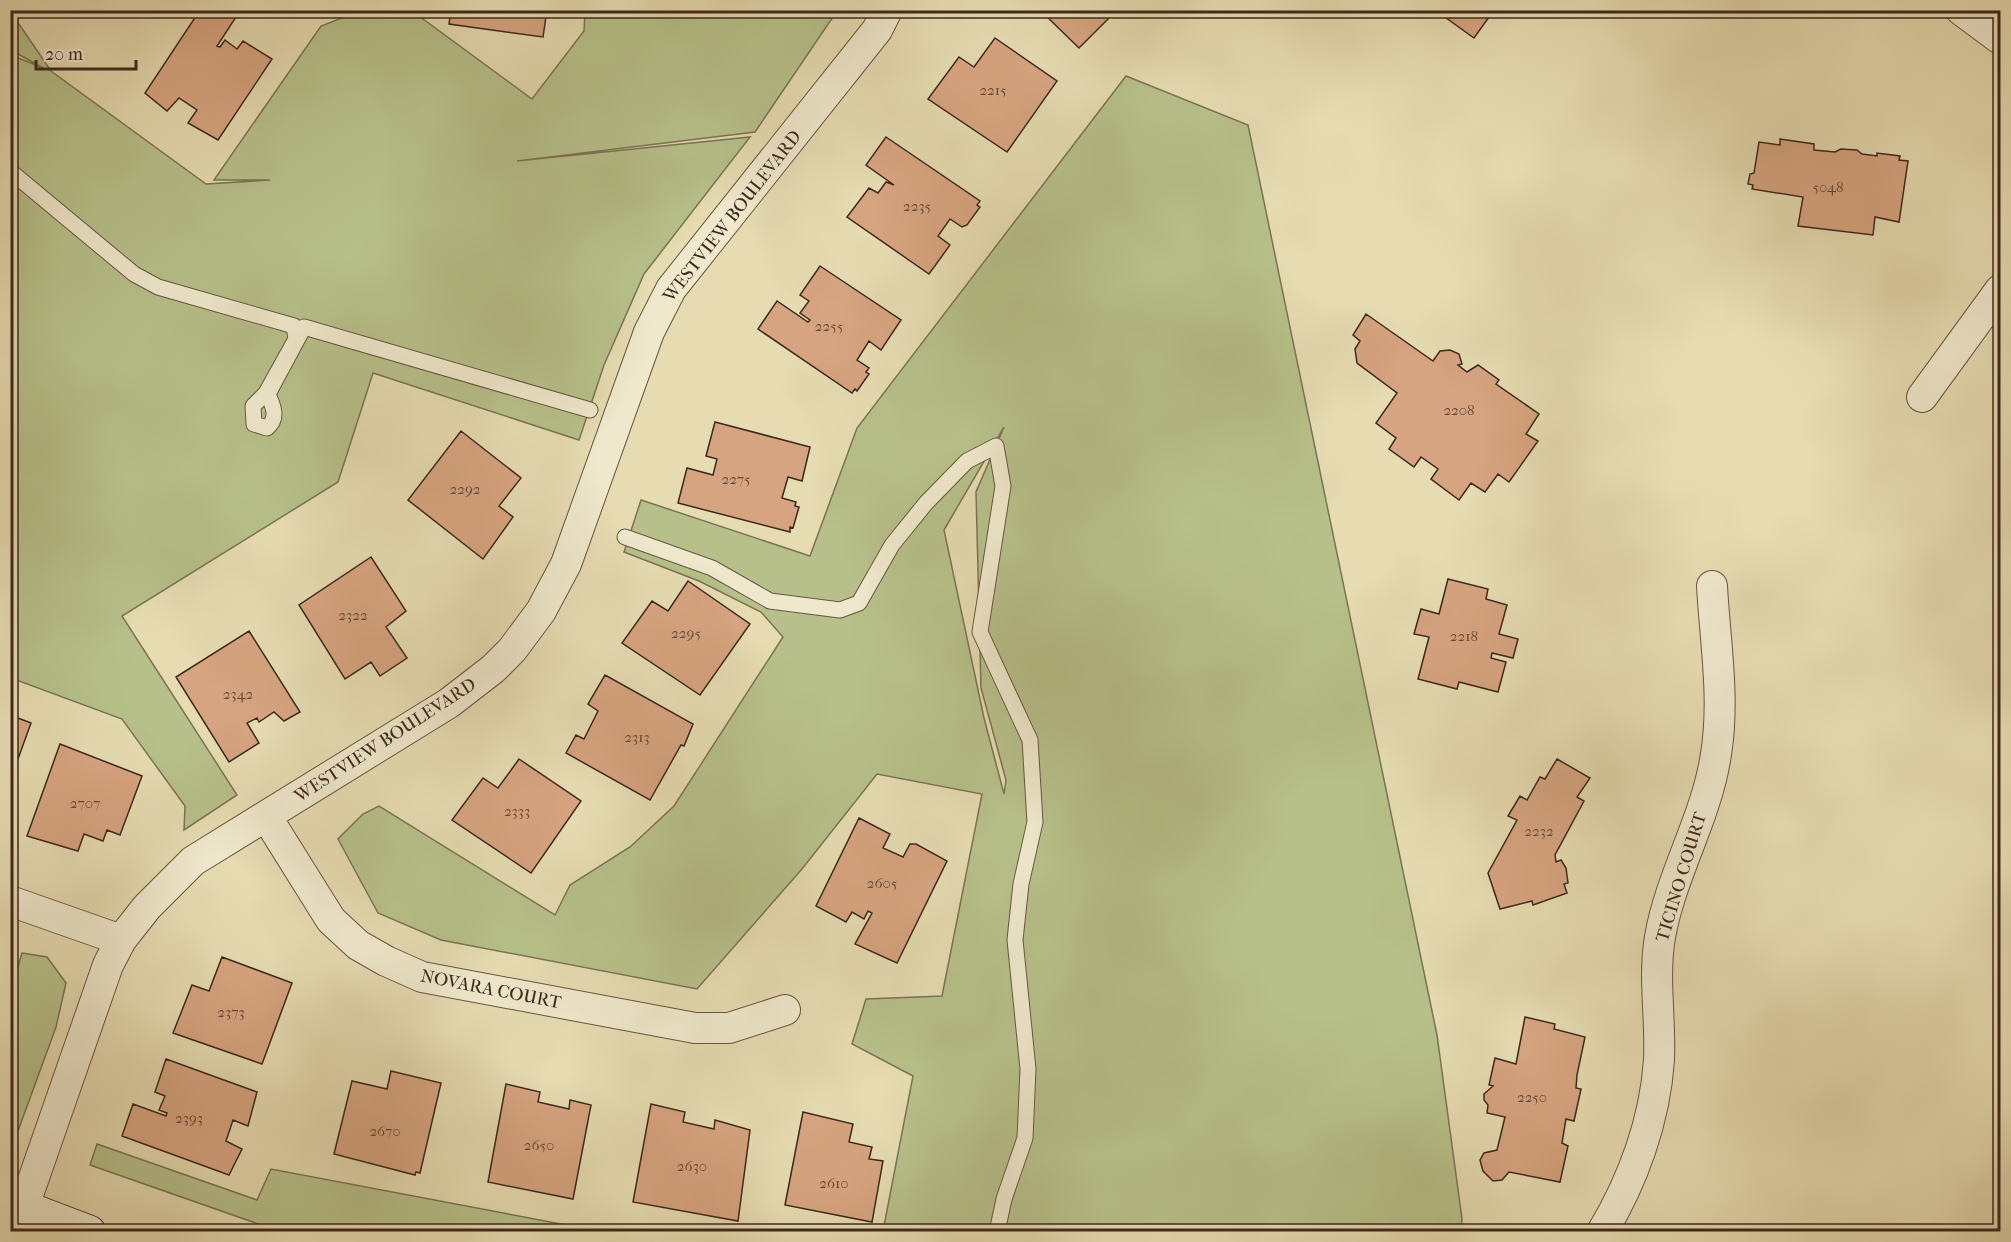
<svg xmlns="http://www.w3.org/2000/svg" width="2011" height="1242" font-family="'IM FELL French Canon',serif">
	<rect width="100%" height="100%" fill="#e6dbb1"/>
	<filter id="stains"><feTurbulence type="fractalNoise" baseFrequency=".00333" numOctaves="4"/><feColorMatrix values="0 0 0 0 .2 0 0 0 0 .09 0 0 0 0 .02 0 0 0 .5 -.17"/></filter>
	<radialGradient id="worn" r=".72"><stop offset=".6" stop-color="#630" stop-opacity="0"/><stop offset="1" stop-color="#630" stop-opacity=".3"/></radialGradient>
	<path fill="#b7c08a" stroke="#7a7454" stroke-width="1.5" fill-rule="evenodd" d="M10 11 51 71 206 184 270 180H214L321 26 360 11H412L532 99 584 31 585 11H837L755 132 517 161 750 137 644 274 604 365 579 440 373 373 338 482 122 616 237 795 184 830 185 806 122 719 11 678V55L43 68 11 50Z
		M1126 76 1248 125 1437 1035 1462 1219 1461 1231H883L913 1076 852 1044 866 999 942 996 982 794 877 774 802 869 697 989 441 940 378 913 338 839 363 814 379 806 555 915 570 885 630 847 674 806 783 637 761 612 699 581 624 552 641 500 810 556 857 428ZM1004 427 976 492 981 688 1006 780 1004 794 984 718 944 530Z
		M22 953 47 957 66 983 56 1027 11 1150V991Z
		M97 1144 257 1200 271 1169 598 1231H285L267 1227 90 1165Z"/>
	<path fill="#d6a480" stroke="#3e281d" stroke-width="1.5" d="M200 10H226L236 17 217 46 220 47 225 40 237 49 243 41 272 59 218 140 188 123 197 110 179 98 167 111 145 93Z
		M451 10H547L543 37 449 24Z
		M1040 10H1117L1079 48Z
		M1435 10H1494L1474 38Z
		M995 38 1057 81 1007 152 928 99 959 57 974 67Z
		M886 137 980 201 977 205 980 207 967 225 962 227 950 219 938 236 950 245 929 274 847 217 869 188 878 193 886 182 894 185 866 165Z
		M1780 139 1814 144V150L1835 152 1841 149 1857 150 1862 154 1877 156V153L1900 156 1899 160 1908 161 1899 222 1875 217 1873 235 1798 226 1803 197 1752 189 1753 185 1748 184 1750 174 1754 173 1759 142 1780 145Z
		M820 266 901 320 881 350 869 341 857 360 869 368 866 372 869 374 857 391 855 389 852 393 758 329 777 301 808 322 810 320 800 313 809 301 800 295Z
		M1366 314 1433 361 1440 351 1450 350 1459 354 1462 364 1458 365 1467 372 1478 365 1499 380 1496 384 1539 414 1526 434 1538 441 1509 482 1498 474 1485 492 1471 483 1459 500 1431 479 1438 469 1421 457 1414 467 1389 449 1396 438 1376 423 1397 393 1357 363 1355 349 1360 341 1353 335Z
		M715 422 810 447 802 481 788 477 782 498 796 502 795 506 799 507 793 528 790 527V532L678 503 687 468 713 475 717 459 706 456Z
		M461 431 521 478 499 506 513 517 483 559 408 500Z
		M371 557 406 611 386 627 407 658 380 676 371 662 345 679 299 605Z
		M1448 579 1488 589 1486 599 1507 605 1499 634 1518 639 1513 658 1492 653 1491 658 1506 662 1498 692 1459 682 1457 689 1418 679 1429 637 1414 634 1421 609 1439 614Z
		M688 581 750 624 700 695 622 643 652 601 668 611Z
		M249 631 300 712 284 721 274 712 259 722 257 718 247 723 259 743 229 762 176 677Z
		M605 675 693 724 684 746 681 745 650 800 566 753 576 735 584 739 598 711 588 704Z
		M10 715 31 723 10 781Z
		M60 744 142 776 120 835 107 830 103 841 84 834 78 851 27 836Z
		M519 759 581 801 531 873 452 820 483 778 498 788Z
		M1557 759 1590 778 1577 797 1584 801 1555 855 1556 862 1561 860 1566 868 1568 883 1564 884 1567 893 1533 905 1532 901 1500 909 1488 873 1517 820 1508 816 1520 796 1527 800 1540 777 1545 779Z
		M859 818 890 834 883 848 903 857 910 844H916L947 861 897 963 855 944 872 913 868 911 864 919 852 912 846 922 816 906Z
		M222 957 292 983 262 1064 173 1033 192 985 209 991Z
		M1525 1017 1555 1024 1554 1029 1585 1037 1577 1075 1576 1088 1581 1089 1574 1121 1566 1119 1562 1143 1568 1146 1560 1182 1509 1172 1502 1180 1493 1181 1483 1171 1480 1160 1484 1153 1497 1150 1505 1117 1487 1113 1488 1105 1484 1100V1094L1493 1086 1489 1085 1495 1058 1516 1064Z
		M166 1059 257 1092 248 1126 233 1120 226 1141 242 1149 229 1175 122 1136 133 1104 166 1116 167 1113 159 1110 165 1096 155 1092Z
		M391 1071 441 1083 420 1173 416 1172 415 1175 334 1154 352 1081 387 1089Z
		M506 1084 540 1092 538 1102 569 1109 570 1100 591 1105 573 1199 488 1182Z
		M651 1104 685 1112 683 1122 714 1129 715 1120 750 1130 738 1221 633 1202Z
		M803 1112 853 1124 849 1142 872 1147 869 1159 883 1161 872 1222 785 1205Z"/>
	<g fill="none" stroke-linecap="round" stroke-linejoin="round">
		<g stroke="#685542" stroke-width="17">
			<path id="lane" d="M10 171 134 274 158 287 294 326 296 339 266 393 253 406 254 424 267 428C279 418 273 406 268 394L304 327 590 410
				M625 537 712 568 770 601 840 610 859 603 892 545 926 503 967 461 996 446 1003 486 980 632 1030 740 1035 822 1021 884 1015 940 1028 1069 1025 1138 1004 1199 997 1232"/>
		</g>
		<g stroke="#685542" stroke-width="32">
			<path id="street" d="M1961 10 2000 39
				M1922 397 2000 290
				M266 816 331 920 358 945 386 961 422 977 695 1028H729L785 1010
				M10 901 121 940
				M15 1232 108 965 121 940 147 907 193 861 449 703 493 669 512 650 541 611 566 564 649 332 671 289 877 30 887 10
				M1602 1232C1633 1181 1655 1120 1659 1060 1661 1019 1653 978 1660 937 1671 874 1707 817 1716 754 1725 699 1715 641 1712 586"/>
		</g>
		<g stroke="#3e281d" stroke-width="35">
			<path id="secondary" d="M10 1202 89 1232"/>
		</g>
		<use href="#lane" stroke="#efe8cc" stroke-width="15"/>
		<use href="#street" stroke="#efe8cc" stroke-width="30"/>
		<use href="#secondary" stroke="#efe8cc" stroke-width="33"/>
	</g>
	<g text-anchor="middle" stroke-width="4.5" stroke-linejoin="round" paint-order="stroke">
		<g font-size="15" fill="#644736">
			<text x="993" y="95">2215</text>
			<text x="1828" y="192">5048</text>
			<text x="917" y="211">2235</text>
			<text x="829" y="331">2255</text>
			<text x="1459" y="415">2208</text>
			<text x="736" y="484">2275</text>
			<text x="465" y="494">2292</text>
			<text x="353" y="620">2322</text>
			<text x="686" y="638">2295</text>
			<text x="1464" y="641">2218</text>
			<text x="238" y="699">2342</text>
			<text x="637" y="742">2313</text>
			<text x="85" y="808">2707</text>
			<text x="517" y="816">2333</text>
			<text x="1539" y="836">2232</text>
			<text x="882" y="888">2605</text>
			<text x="231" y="1017">2373</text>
			<text x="1532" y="1102">2250</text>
			<text x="189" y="1123">2393</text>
			<text x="385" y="1136">2670</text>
			<text x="539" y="1150">2650</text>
			<text x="692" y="1171">2630</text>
			<text x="834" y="1188">2610</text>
		</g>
		<g font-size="18" fill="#3e281d" stroke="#efe8cc">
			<text transform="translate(732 216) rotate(-52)" y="6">WESTVIEW BOULEVARD</text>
			<text transform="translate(385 740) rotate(-33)" y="6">WESTVIEW BOULEVARD</text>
			<text transform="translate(1681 877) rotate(-73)" y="6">TICINO COURT</text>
			<text transform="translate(491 989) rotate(11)" y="6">NOVARA COURT</text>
		</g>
	</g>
	<rect width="2011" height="1242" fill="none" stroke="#e6dbb1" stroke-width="36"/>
	<rect x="12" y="12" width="1987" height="1218" fill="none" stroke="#3e281d" stroke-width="3"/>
	<rect x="18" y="18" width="1975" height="1206" fill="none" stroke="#3e281d" stroke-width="1.5"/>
	<path d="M36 60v9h100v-9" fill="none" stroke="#3e281d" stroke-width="3"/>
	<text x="45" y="60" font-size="18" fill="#3e281d" stroke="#efe8cc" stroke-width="4.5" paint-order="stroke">20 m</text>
	<rect width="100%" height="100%" filter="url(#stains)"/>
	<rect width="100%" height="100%" fill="url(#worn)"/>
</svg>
